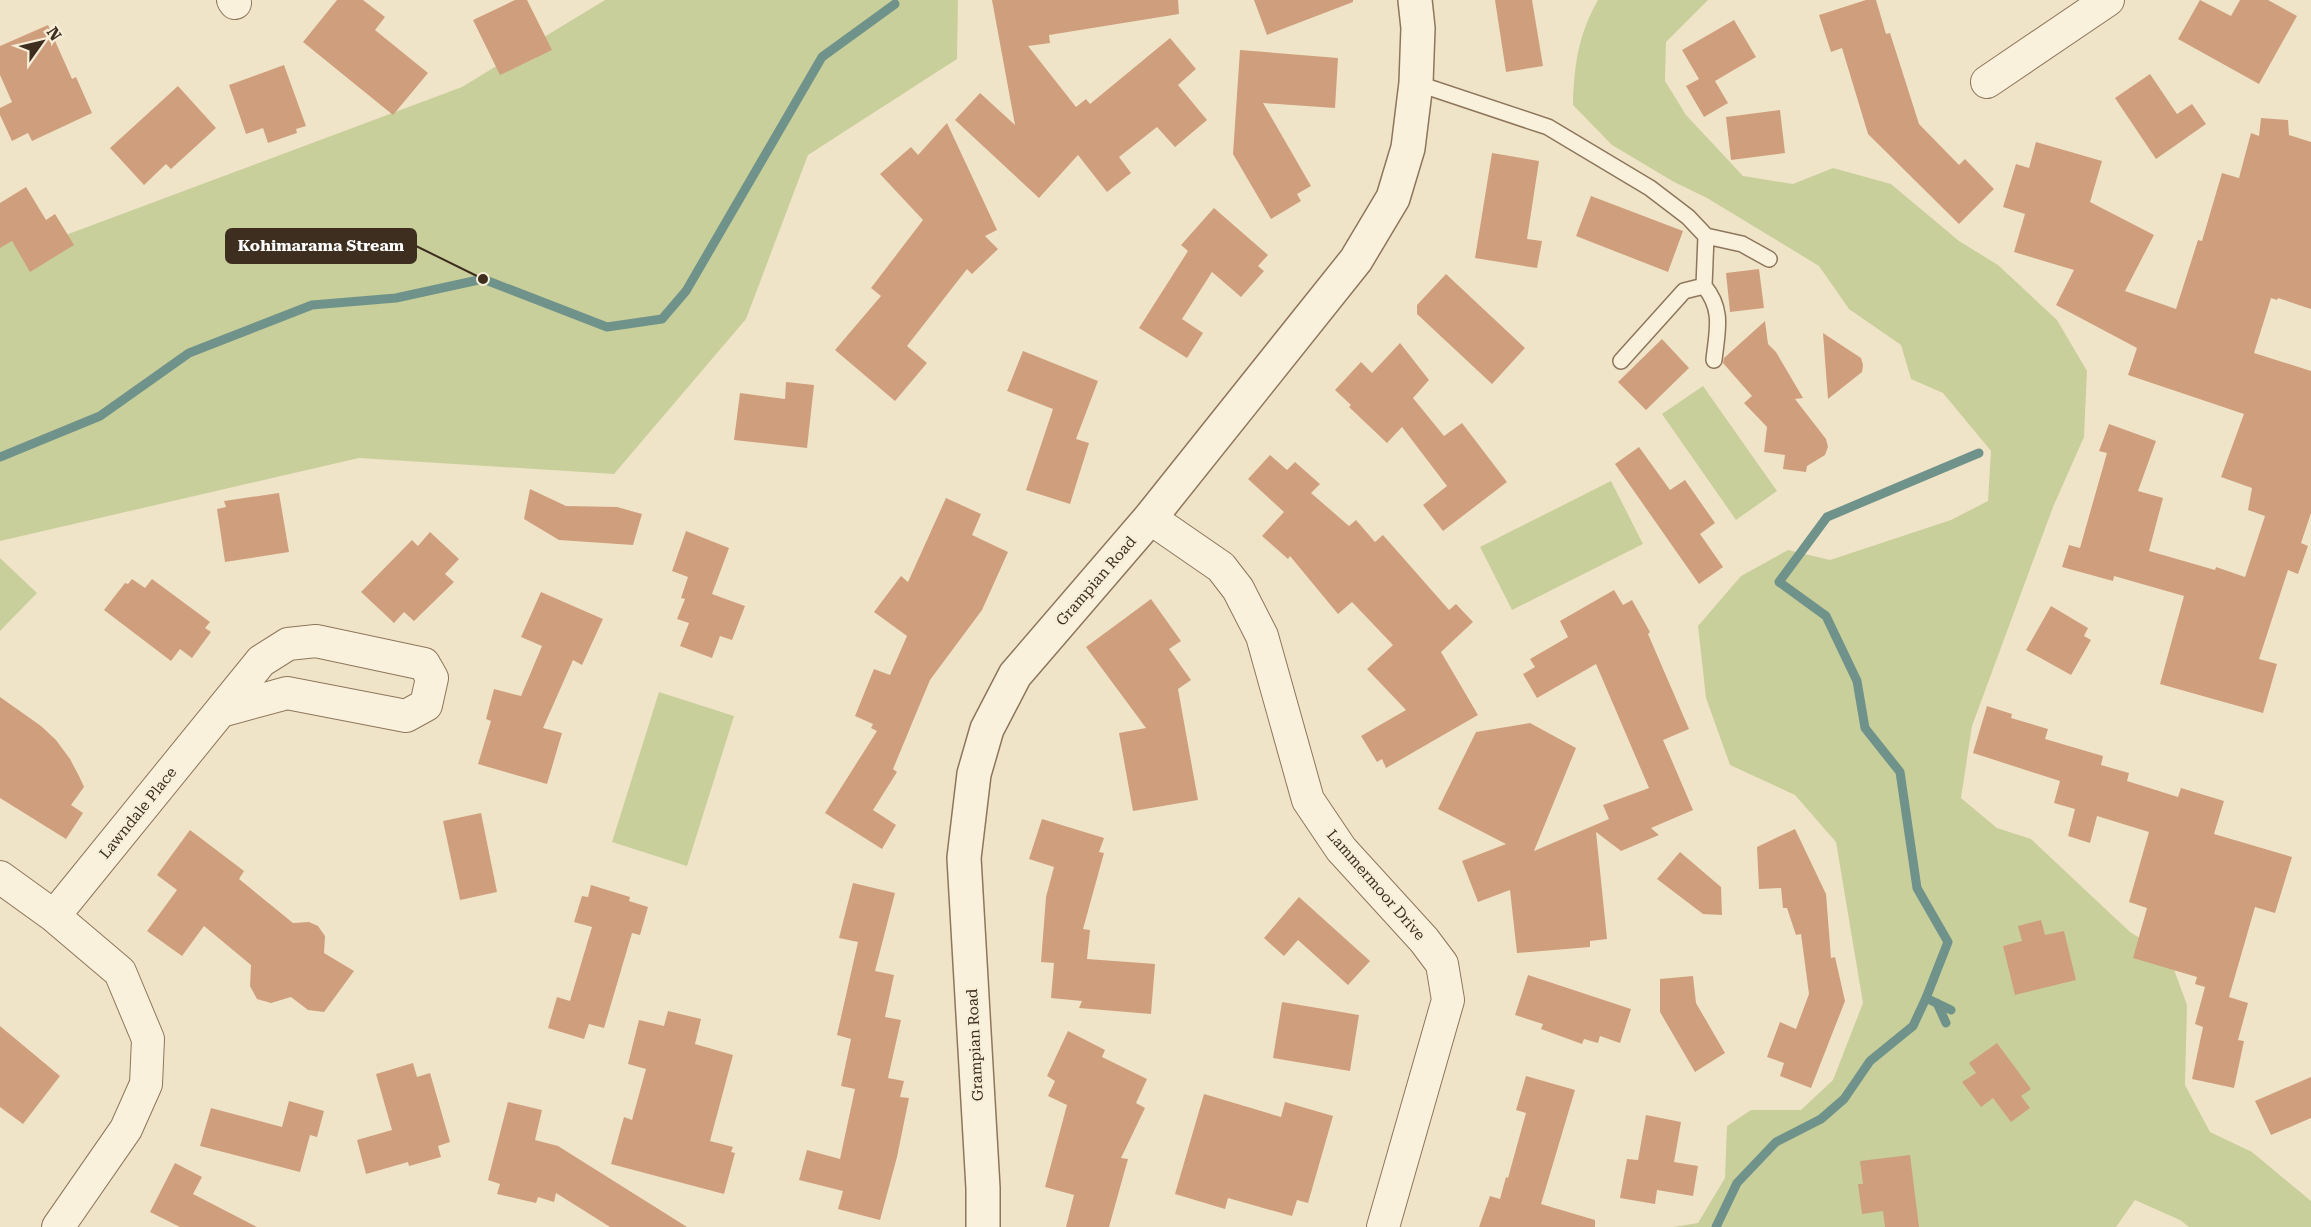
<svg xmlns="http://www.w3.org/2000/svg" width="2311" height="1227" font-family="'Roboto Serif',serif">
	<rect width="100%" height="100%" fill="#f0e4c8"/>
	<path fill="#c9cf9b" d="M605 0H958L957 59 808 155 746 319 614 474 359 458 0 541V237L55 239 462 87Z
		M1598 0H1708L1666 42 1665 81 1686 115 1743 176 1793 184 1833 168 1891 184 1959 241 1998 265 2057 320 2087 371 2084 437 2053 507 1972 726 1961 798 1997 828 2031 839 2130 932 2169 956 2187 1005 2185 1085 2210 1132 2252 1152 2311 1201V1227H2189L2180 1220 2135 1200 2116 1227H1673L1698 1223 1725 1178 1727 1126 1751 1110H1801L1833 1080 1863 1003 1836 842 1795 795 1730 765 1706 698 1698 626 1741 576 1788 550 1830 560 1951 520 1988 501 1991 451 1943 393 1911 379 1901 345 1849 309 1819 266 1707 198 1674 182 1612 145 1573 105C1574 66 1578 35 1598 0Z
		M1703 386 1777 491 1736 520 1662 414Z
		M1611 481 1643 544 1512 610 1480 547Z
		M0 558 37 593 0 631Z
		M659 692 734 716 687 866 612 842Z"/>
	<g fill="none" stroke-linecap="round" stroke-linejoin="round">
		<path stroke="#6f938a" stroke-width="9" d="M0 457 100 416 189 353 312 305 396 298 483 279 607 327 662 319 686 291 822 57 895 4
			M1937 1003 1946 1023
			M1951 1010 1926 998 1948 942 1917 888 1900 772 1865 728 1857 681 1826 616 1779 582 1827 517 1979 453
			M1716 1227 1737 1183 1776 1142 1821 1119 1844 1099 1870 1061 1913 1026 1926 998"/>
	</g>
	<path fill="#cf9f7d" d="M337 0H363L385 17 375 30 428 73 393 115 303 42Z
		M515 0H527L552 50 500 75 473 20Z
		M992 0H1178L1179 14 1049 35 1050 43 1028 46 1076 107 1086 99 1090 104 1170 38 1196 69 1178 85 1207 120 1175 147 1157 127 1119 157 1131 173 1107 192 1078 155 1039 198 955 120 980 93 1015 125Z
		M1254 0H1353V2L1267 35Z
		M1495 0H1532L1543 66 1506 72Z
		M1866 0H1876L1886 34 1890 33 1919 124 1959 165 1965 159 1994 189 1959 224 1868 134 1842 48 1831 52 1819 15Z
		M2200 0 2231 16 2240 0H2268L2297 16 2259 84 2178 39Z
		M1734 20 1756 57 1715 81 1728 103 1704 117 1686 86 1699 79 1682 50Z
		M48 25 72 79 76 77 92 113 32 141 28 133 12 141 0 115V108L12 102 0 75V46Z
		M1240 50 1338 58 1335 108 1263 103 1311 186 1297 194 1301 201 1271 219 1233 154Z
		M284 65 306 126 296 129 297 133 268 143 263 128 246 134 229 85Z
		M2150 74 2177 114 2192 104 2206 124 2156 159 2115 98Z
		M178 86 216 128 171 169 166 164 144 185 110 148Z
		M1780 110 1785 153 1731 160 1726 117Z
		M2261 118 2288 120 2289 135 2311 142V309L2278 298 2277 300 2271 298 2254 353 2311 371V513L2301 543 2308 546 2298 574 2288 570 2259 659 2277 664 2263 713 2160 684 2184 596 2114 576 2113 581 2062 567 2069 545 2080 548 2107 453 2099 451 2109 424 2156 441 2138 491 2163 498 2149 551 2215 570 2216 567 2245 577 2265 516 2248 510 2252 488 2221 477 2244 414 2128 375 2137 348 2056 305 2074 270 2014 252 2025 214 2003 207 2016 164 2029 168 2036 142 2102 161 2090 202 2154 235 2125 291 2176 309 2198 240 2202 241 2222 173 2239 178 2251 133 2259 136Z
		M947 123 997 230 985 236 998 249 972 274 967 269 907 346 927 363 895 401 835 350 881 296 871 288 923 220 880 174 911 147 918 155Z
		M1492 153 1539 161 1527 239 1542 241 1537 268 1475 258Z
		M26 187 46 220 55 214 74 245 30 272 12 241 0 248V203Z
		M1591 196 1683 231 1668 272 1576 236Z
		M1214 208 1268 255 1258 266 1264 271 1241 297 1212 272 1182 319 1203 333 1187 358 1139 328 1188 251 1181 245Z
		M1759 269 1764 308 1730 312 1726 273Z
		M1446 274 1525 348 1492 384 1417 314V305Z
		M1765 321 1768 344 1776 352 1803 398 1795 399 1826 439 1828 447 1825 455 1807 466 1806 472 1783 469 1785 455 1764 452 1767 427 1744 403 1752 396 1723 363 1724 358Z
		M1823 333 1861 358 1863 365 1862 372 1828 399Z
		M1662 339 1689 368 1646 410 1618 382Z
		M1400 343 1429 380 1413 398 1444 436 1462 423 1507 482 1443 531 1423 505 1447 486 1402 427 1387 443 1349 407 1351 405 1335 390 1361 362 1372 373Z
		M1023 351 1098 381 1076 439 1089 443 1070 504 1026 490 1053 409 1007 391Z
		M786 382 814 385 807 448 734 440 740 393 785 399Z
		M1639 447 1670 490 1685 480 1715 523 1700 534 1723 567 1699 584 1615 464Z
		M1270 455 1287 470 1295 462 1320 484 1311 493 1349 526 1356 520 1375 542 1383 535 1449 610 1456 604 1473 622 1441 652 1478 715 1386 768 1382 759 1377 762 1361 736 1406 710 1367 669 1393 645 1352 602 1338 614 1290 556 1288 559 1262 536 1284 512 1248 479Z
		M530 489 566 506 617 507 642 514 633 545 559 540 524 519Z
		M279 493 289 552 225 562 217 509 226 507 224 501Z
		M946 498 981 514 972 535 1008 552 982 610 930 680 893 769 897 772 873 810 896 825 882 849 825 813 877 731 871 728 873 724 855 716 874 669 890 675 907 636 874 612 901 576 908 582Z
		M686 531 729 548 712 594 745 606 732 640 720 636 712 658 680 646 689 623 677 619 685 599 681 598 688 577 672 571Z
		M430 532 459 559 445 574 454 582 414 621 404 612 394 623 361 592 412 540 418 546Z
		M132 579 145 588 152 579 210 622 205 628 211 632 192 658 180 649 171 661 104 610 125 583 128 584Z
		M1614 590 1623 605 1632 600 1650 632 1648 634 1689 729 1663 740 1693 810 1651 828 1659 835 1621 851 1596 832 1607 939 1590 941V947L1517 953 1510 890 1478 902 1462 861 1506 844 1438 809 1476 732 1530 723 1576 748 1534 851 1609 819 1603 805 1649 788 1596 664 1537 698 1523 674 1535 667 1530 659 1568 637 1560 621Z
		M541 592 603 619 582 665 573 660 543 728 562 733 547 784 478 764 491 721 486 719 494 689 521 696 542 646 521 637Z
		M1151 599 1181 641 1169 649 1191 680 1178 689 1198 800 1133 811 1119 733 1146 728 1086 647Z
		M2051 606 2088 628 2084 636 2091 640 2071 675 2026 650Z
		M0 697 41 726 56 740 70 759 79 776 84 787 71 805 83 813 66 839 0 798Z
		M1987 706 2012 714 2011 718 2048 729 2045 739 2103 756 2101 765 2129 773 2127 781 2178 797 2181 788 2224 801 2214 834 2292 857 2275 913 2255 907 2229 997 2248 1003 2238 1040 2244 1041 2234 1088 2192 1079 2203 1027 2195 1024 2205 987 2195 984 2197 977 2133 958 2147 908 2129 902 2149 832 2097 816 2090 843 2068 836 2075 809 2054 803 2060 781 1973 753Z
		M481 813 497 892 460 900 443 821Z
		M1042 819 1104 838 1099 852 1104 853 1083 929 1090 930 1087 959 1155 964 1151 1014 1079 1008 1082 1001 1051 998 1054 963 1041 962 1046 897 1054 867 1029 859Z
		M1795 829 1826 894 1831 958 1835 957 1845 1001 1811 1088 1780 1076 1784 1063 1767 1057 1780 1022 1796 1029 1809 994 1801 934 1796 935 1787 908H1783L1781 888 1759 889 1757 847Z
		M190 830 244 871 239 879 293 923 309 922 318 926 325 936 324 953 354 971 324 1012 308 1010 291 997 271 1003 257 999 250 986 251 965 204 926 182 956 147 931 177 890 157 875Z
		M1680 852 1721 887 1722 915 1703 914 1657 879Z
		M853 883 895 893 875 971 894 975 885 1017 901 1020 888 1078 904 1081 900 1097 909 1098 897 1157 880 1220 838 1209 843 1191 799 1180 807 1150 840 1159 855 1089 841 1086 851 1039 837 1035 858 942 839 938Z
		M591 885 630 897 629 901 648 907 640 935 632 933 604 1028 589 1024 584 1039 548 1028 557 997 570 1001 592 927 574 922 582 896 588 897Z
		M1299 897 1370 961 1348 985 1298 940 1284 956 1264 938Z
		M2041 920 2045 935 2064 931 2076 980 2015 995 2003 946 2022 941 2018 926Z
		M1528 975 1631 1009 1620 1043 1600 1036 1598 1043 1584 1039 1582 1044 1541 1029 1543 1024 1515 1015Z
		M1693 976 1696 1003 1725 1053 1695 1072 1660 1012V979Z
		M1282 1002 1359 1015 1350 1071 1273 1058Z
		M668 1011 701 1019 695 1044 733 1055 710 1141 733 1147 731 1152 735 1153 724 1194 611 1164 624 1117 632 1120 646 1069 628 1064 639 1020 664 1026Z
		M0 1026 60 1076 23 1124 0 1107Z
		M1068 1031 1105 1050 1102 1057 1147 1079 1136 1103 1145 1108 1121 1158 1128 1159 1109 1227H1066L1074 1195 1045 1187 1067 1105 1048 1096 1055 1081 1047 1076Z
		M1997 1043 2031 1089 2021 1096 2030 1108 2011 1122 1993 1098 1981 1107 1962 1082 1976 1073 1969 1063Z
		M413 1063 417 1077 430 1073 450 1142 438 1146 441 1157 409 1166 408 1162 366 1174 357 1140 392 1130 376 1074Z
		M1526 1076 1575 1090 1541 1204 1595 1220V1227H1479L1490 1196 1500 1199 1506 1177 1508 1178 1526 1113 1516 1110Z
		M2311 1077V1118L2271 1135 2255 1101Z
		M1204 1094 1281 1117 1285 1102 1333 1116 1308 1203 1297 1200 1292 1216 1228 1198 1225 1209 1175 1194Z
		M289 1101 324 1111 317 1137 310 1135 300 1172 200 1146 211 1108 282 1127Z
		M508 1102 542 1110 535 1140 558 1146 687 1227H610L556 1193 554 1202 538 1197 536 1203 497 1194 500 1184 488 1180Z
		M1646 1115 1681 1122 1674 1162 1698 1166 1693 1196 1657 1190 1655 1204 1620 1198 1627 1159 1638 1160Z
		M1910 1155 1919 1227H1885L1883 1211 1862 1214 1858 1184H1863L1860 1161Z
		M175 1163 202 1177 193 1194 257 1227H180L150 1212Z"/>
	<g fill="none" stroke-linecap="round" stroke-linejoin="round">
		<g stroke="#8d765c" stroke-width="18">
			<path id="service" d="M1416 83 1548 127 1650 188 1688 217 1706 236 1704 286C1724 310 1717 331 1714 360
				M1706 236 1742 244 1769 259
				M1621 361 1684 291 1704 286"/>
		</g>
		<g stroke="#8d765c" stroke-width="34">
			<path id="minor" d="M233 0 235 3
				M1987 82 2108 0
				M1150 518 1221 567 1238 589 1262 636 1308 800 1341 849 1424 940 1442 964 1448 1000 1383 1227
				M0 877 54 916 120 972 148 1039 146 1084 126 1129 58 1227
				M54 916 261 661 288 644 316 641 424 664 432 678 426 705 406 716 287 693 221 711"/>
		</g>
		<g stroke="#8d765c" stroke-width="36">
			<path id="tertiary" d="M983 1227V1188L964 858 974 774 987 729 1015 675 1150 518 1356 260 1393 198 1408 148 1416 83 1418 28 1415 0"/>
		</g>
		<use href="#service" stroke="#faf1dc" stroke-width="15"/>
		<use href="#minor" stroke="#faf1dc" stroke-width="32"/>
		<use href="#tertiary" stroke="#faf1dc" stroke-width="33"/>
	</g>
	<g text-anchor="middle" stroke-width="4.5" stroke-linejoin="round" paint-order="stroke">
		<g font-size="15" fill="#3d2e20" stroke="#f7eed8">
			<text transform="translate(1096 581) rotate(-49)" y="5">Grampian Road</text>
			<text transform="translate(138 813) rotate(-51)" y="5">Lawndale Place</text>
			<text transform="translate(1376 885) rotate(49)" y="5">Lammermoor Drive</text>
			<text transform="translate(975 1045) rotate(-93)" y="5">Grampian Road</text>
		</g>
	</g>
	<path fill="none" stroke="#3d2e20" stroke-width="2" d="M483 279L416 246"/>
	<circle fill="#3d2e20" stroke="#f7eed8" stroke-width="2" cx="483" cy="279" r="6"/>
	<rect fill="#3d2e20" stroke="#3d2e20" stroke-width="2" x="226" y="229" width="190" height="34" rx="6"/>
	<g font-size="16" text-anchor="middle" font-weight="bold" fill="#fff">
		<text x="321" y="251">Kohimarama Stream</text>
	</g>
	<g transform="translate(42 42) rotate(56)" stroke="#f7eed8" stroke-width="4.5" paint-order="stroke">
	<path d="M0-4.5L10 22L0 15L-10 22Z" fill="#3d2e20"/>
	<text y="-9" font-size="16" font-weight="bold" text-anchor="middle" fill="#3d2e20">N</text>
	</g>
</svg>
